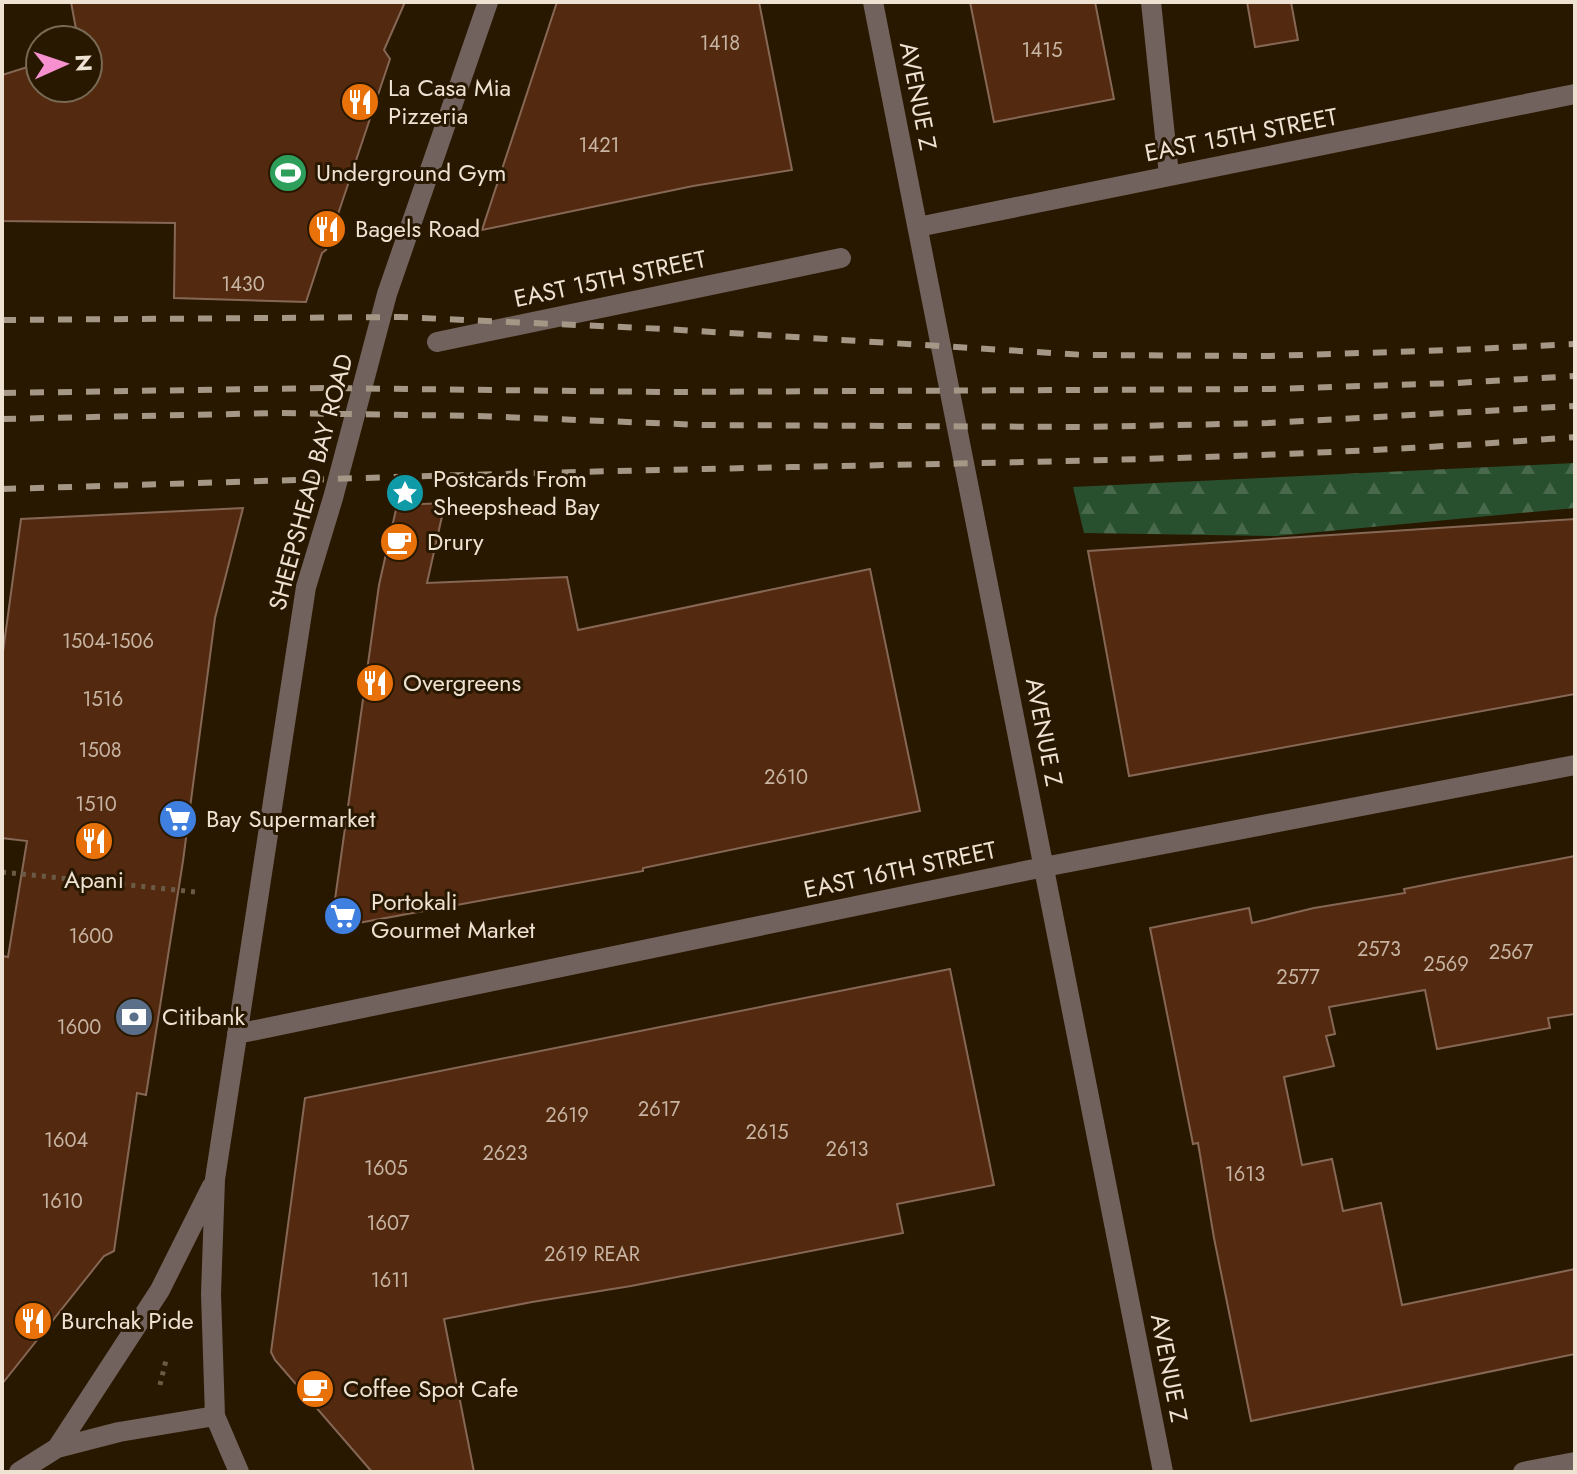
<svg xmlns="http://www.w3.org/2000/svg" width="1577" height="1474" font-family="Jost,sans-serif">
	<defs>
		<pattern id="forest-firs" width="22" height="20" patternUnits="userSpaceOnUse" patternTransform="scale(2)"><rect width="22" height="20" fill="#28502f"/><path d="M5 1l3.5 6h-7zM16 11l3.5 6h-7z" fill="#48694c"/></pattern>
	</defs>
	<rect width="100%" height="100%" fill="#291800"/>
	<path fill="url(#forest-firs)" d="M1575 463V508L1276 536 1084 533 1073 487Z"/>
	<path fill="#532a10" stroke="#866756" stroke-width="2" d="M71 2H405L384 50 390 59 326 250 322 253 306 302 174 298 175 223 2 221V75L40 63V88H88V40H78Z
		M557 2H759L792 170 693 186 482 230Z
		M970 2H1095L1114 99 994 122Z
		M1247 2H1291L1298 40 1255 47Z
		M445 503 427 583 567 577 578 630 870 569 920 811 643 868V871L331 928 379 585 397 505Z
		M243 508 215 618 183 861 146 1095 137 1093 114 1251 104 1256 2 1384V956L8 957 27 841 2 838V659L21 519Z
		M1575 519V694L1129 776 1088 551Z
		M1575 856V1014L1548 1018 1550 1028 1437 1049 1425 990 1329 1007 1335 1034 1326 1036 1334 1066 1284 1077 1302 1165 1332 1159 1343 1211 1381 1203 1402 1305 1575 1269V1354L1251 1421 1214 1238 1198 1143 1193 1144 1150 928 1249 908 1252 923 1314 908 1405 893 1404 889 1459 878Z
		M950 969 994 1185 897 1204 903 1233 631 1286 532 1302 444 1319 474 1472H372L275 1360 271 1352 305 1098Z"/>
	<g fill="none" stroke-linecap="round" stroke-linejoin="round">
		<path stroke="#6b5b46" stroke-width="5" stroke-dasharray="4 6" stroke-linecap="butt" d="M2 872 196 892
			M160 1385 166 1360"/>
		<path stroke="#72625e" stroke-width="20" d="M873 2 1163 1472
			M1151 2 1169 175
			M918 227 1575 94
			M437 342 841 258
			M237 1034 1044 867 1575 765
			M57 1448 160 1290 212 1186
			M19 1472 57 1448 119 1432 215 1416
			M239 1472 215 1416 211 1294 215 1179 306 587 333 498 387 294 488 2
			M1523 1472 1575 1462"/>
		<path stroke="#a59785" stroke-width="6" stroke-dasharray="14 14" stroke-linecap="butt" d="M2 320 400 317 665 329 1085 355 1269 356 1454 350 1575 344
			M2 393 324 388 664 392 1271 389 1456 383 1575 376
			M2 419 278 413 478 416 703 425 1088 427 1268 423 1575 406
			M2 489C237 482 471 474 706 469 996 462 1286 460 1575 437"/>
	</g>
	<defs>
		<g id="restaurant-disc" transform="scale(2)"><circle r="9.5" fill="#e8710a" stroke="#291800"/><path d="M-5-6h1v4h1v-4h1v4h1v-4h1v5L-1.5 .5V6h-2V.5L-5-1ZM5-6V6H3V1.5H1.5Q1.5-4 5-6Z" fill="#fff"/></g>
		<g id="stadium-disc" transform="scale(2)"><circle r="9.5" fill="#2e9e5b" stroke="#291800"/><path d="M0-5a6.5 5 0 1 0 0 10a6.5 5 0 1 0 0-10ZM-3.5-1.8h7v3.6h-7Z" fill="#fff"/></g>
		<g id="sight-disc" transform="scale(2)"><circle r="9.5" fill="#0f9aa8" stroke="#291800"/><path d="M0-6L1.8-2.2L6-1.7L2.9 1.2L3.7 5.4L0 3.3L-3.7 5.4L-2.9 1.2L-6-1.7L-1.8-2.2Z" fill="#fff"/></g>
		<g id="cafe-disc" transform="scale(2)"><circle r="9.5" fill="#e8710a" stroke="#291800"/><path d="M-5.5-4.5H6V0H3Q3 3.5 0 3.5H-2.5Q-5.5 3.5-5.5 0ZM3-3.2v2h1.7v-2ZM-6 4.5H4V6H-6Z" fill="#fff"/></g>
		<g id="supermarket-disc" transform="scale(2)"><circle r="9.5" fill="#3f7fe0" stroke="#291800"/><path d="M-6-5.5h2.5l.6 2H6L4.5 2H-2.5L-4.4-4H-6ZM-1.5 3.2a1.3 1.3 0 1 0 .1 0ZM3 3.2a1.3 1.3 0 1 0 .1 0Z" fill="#fff"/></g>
		<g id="bank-disc" transform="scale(2)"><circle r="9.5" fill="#5c6f8a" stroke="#291800"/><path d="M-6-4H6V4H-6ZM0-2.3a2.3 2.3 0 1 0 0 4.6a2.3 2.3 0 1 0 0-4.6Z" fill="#fff"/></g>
	</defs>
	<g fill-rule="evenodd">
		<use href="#restaurant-disc" x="360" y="102"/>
		<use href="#stadium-disc" x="288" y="173"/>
		<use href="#restaurant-disc" x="327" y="229"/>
		<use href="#sight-disc" x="405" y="493"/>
		<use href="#cafe-disc" x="399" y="542"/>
		<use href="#restaurant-disc" x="375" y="683"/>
		<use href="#supermarket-disc" x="178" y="819"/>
		<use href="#restaurant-disc" x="94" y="841"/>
		<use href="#supermarket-disc" x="343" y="916"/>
		<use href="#bank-disc" x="134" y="1017"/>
		<use href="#restaurant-disc" x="33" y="1321"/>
		<use href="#cafe-disc" x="315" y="1389"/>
	</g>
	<g text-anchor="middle" stroke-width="6" stroke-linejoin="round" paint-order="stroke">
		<g font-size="20" fill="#c7b4a2">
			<text x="720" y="50">1418</text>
			<text x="1042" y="57">1415</text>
			<text x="599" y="152">1421</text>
			<text x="243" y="291">1430</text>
			<text x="108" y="648">1504-1506</text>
			<text x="103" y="706">1516</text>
			<text x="100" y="757">1508</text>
			<text x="786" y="784">2610</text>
			<text x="96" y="811">1510</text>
			<text x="91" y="943">1600</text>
			<text x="1379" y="956">2573</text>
			<text x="1511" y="959">2567</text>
			<text x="1446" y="971">2569</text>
			<text x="1298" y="984">2577</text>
			<text x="79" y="1034">1600</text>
			<text x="659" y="1116">2617</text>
			<text x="567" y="1122">2619</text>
			<text x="767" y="1139">2615</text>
			<text x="66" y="1147">1604</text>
			<text x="847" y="1156">2613</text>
			<text x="505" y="1160">2623</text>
			<text x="386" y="1175">1605</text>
			<text x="1245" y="1181">1613</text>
			<text x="62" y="1208">1610</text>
			<text x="388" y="1230">1607</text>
			<text x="592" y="1261">2619 REAR</text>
			<text x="390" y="1287">1611</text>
		</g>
		<g font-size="24" fill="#eee2d3" stroke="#291800" text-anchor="start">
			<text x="388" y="96">La Casa Mia<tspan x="388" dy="28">Pizzeria</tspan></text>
			<text x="316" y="181">Underground Gym</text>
			<text x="355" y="237">Bagels Road</text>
			<text x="433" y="487">Postcards From<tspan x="433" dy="28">Sheepshead Bay</tspan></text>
			<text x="427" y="550">Drury</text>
			<text x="403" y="691">Overgreens</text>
			<text x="206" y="827">Bay Supermarket</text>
			<text x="94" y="888" text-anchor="middle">Apani</text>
			<text x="371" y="910">Portokali<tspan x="371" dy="28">Gourmet Market</tspan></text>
			<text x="162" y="1025">Citibank</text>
			<text x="61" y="1329">Burchak Pide</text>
			<text x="343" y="1397">Coffee Spot Cafe</text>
		</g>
		<g font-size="24" fill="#eee2d3" stroke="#291800">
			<text transform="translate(918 96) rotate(79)" y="8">AVENUE Z</text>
			<text transform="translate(1241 135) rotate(-11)" y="8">EAST 15TH STREET</text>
			<text transform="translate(610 279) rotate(-12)" y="8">EAST 15TH STREET</text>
			<text transform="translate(311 482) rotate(-75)" y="8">SHEEPSHEAD BAY ROAD</text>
			<text transform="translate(1044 732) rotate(79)" y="8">AVENUE Z</text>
			<text transform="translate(900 870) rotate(-12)" y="8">EAST 16TH STREET</text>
			<text transform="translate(1169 1368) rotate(79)" y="8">AVENUE Z</text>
		</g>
	</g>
	<rect width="1577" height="1474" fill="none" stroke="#eee2d3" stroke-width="8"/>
	<g transform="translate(64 64) rotate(87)"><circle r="38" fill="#291800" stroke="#786954" stroke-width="2"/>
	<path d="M0-6L14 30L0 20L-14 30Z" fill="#f690cf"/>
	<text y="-12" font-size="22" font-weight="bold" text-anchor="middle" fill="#eee2d3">N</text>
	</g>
</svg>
